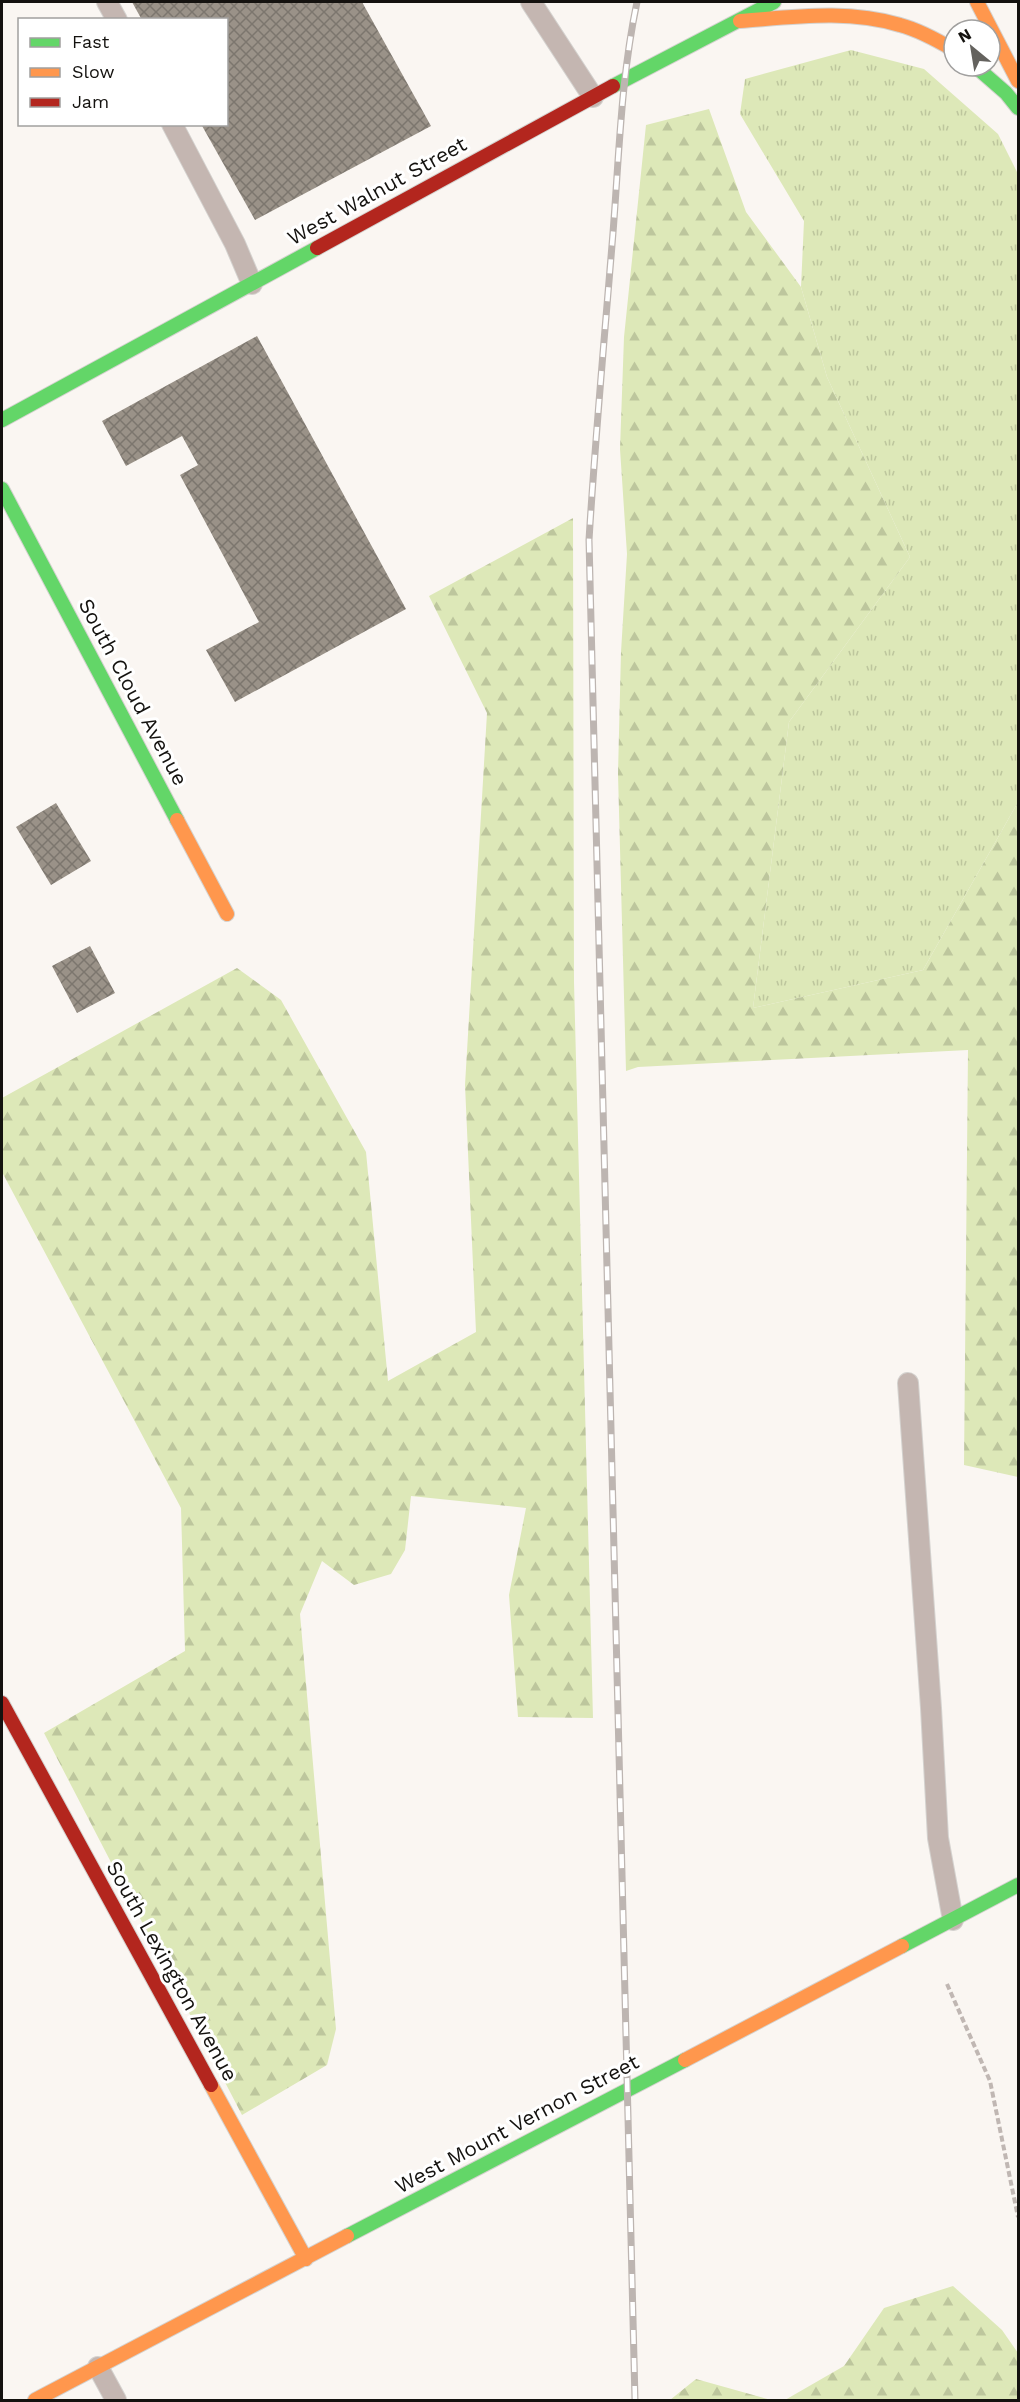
<svg xmlns="http://www.w3.org/2000/svg" width="1020" height="2402" font-family="'Work Sans',sans-serif">
	<defs>
		<pattern id="grass-tufts" width="24" height="20" patternUnits="userSpaceOnUse" patternTransform="scale(1.5)"><rect width="24" height="20" fill="#dde8b8"/><path d="M3 7l-1-3M5 7V3M7 7l1-3M15 17l-1-3M17 17v-4M19 17l1-3" fill="none" stroke="#bdc69d"/></pattern>
		<pattern id="forest-firs" width="22" height="20" patternUnits="userSpaceOnUse" patternTransform="scale(1.5)"><rect width="22" height="20" fill="#dde8b8"/><path d="M5 1l3.5 6h-7zM16 11l3.5 6h-7z" fill="#bdc69d"/></pattern>
		<pattern id="building-cross-hatch" width="8" height="8" patternUnits="userSpaceOnUse" patternTransform="scale(1.5)"><rect width="8" height="8" fill="#9a9288"/><path d="M0 0l8 8M0 8l8-8" fill="none" stroke="#7c766e"/></pattern>
	</defs>
	<rect width="100%" height="100%" fill="#faf6f2"/>
	<path fill="url(#grass-tufts)" d="M851 50 924 69 998 134 1018 174V802L923 970 753 1008 789 722 910 557 827 377 801 287 804 221 740 114 745 79Z"/>
	<path fill="url(#forest-firs)" d="M709 109 746 212 801 287 827 377 910 557 789 722 753 1008 923 970 1018 802V1477L964 1465 968 1050 638 1067 626 1071 618 774 621 652 627 554 620 449 624 337 646 125Z
		M573 518 574 982 593 1718 518 1717 509 1595 526 1508 411 1496 405 1550 391 1574 354 1585 322 1561 300 1614 336 2029 327 2065 242 2115 44 1733 185 1651 181 1508 2 1172V1098L237 968 281 1000 366 1152 388 1381 476 1332 465 1085 487 713 429 596Z
		M953 2286 1002 2330 1018 2353V2400H785L844 2366 884 2308Z
		M696 2379 771 2400H670Z"/>
	<path fill="url(#building-cross-hatch)" d="M132 2H362L431 126 255 220 201 124H226V20H142Z
		M257 336 406 609 235 702 206 650 259 622 180 475 198 465 182 436 126 466 102 421Z
		M56 803 91 861 51 885 16 827Z
		M90 946 115 993 77 1013 52 966Z"/>
	<g fill="none" stroke-linecap="round" stroke-linejoin="round">
		<g stroke="#d4d2cf" stroke-width="22">
			<path id="lane" d="M107 2 117 20
				M531 2 593 97
				M172 124 235 244 252 284
				M908 1383 931 1708 938 1838 953 1920
				M98 2367 116 2400"/>
		</g>
		<g stroke="#d4d2cf" stroke-width="16">
			<path id="fast" d="M975 66 1006 93 1018 108
				M613 86 774 2
				M2 420 317 248
				M2 489 177 820
				M902 1946 1018 1885
				M347 2236 685 2060"/>
		</g>
		<g stroke="#d4d2cf" stroke-width="16">
			<path id="slow" d="M977 2 1018 81
				M740 21C793 17 848 9 900 25 919 30 937 40 954 50
				M177 820 227 914
				M685 2060 902 1946
				M211 2085 306 2259
				M35 2400 347 2236"/>
		</g>
		<g stroke="#d4d2cf" stroke-width="16">
			<path id="jam" d="M317 248 613 86
				M2 1703 211 2085"/>
		</g>
		<path stroke="#c0b7b3" stroke-width="4" stroke-dasharray="6 3" stroke-linecap="butt" d="M947 1984 990 2081 1018 2217"/>
		<use href="#lane" stroke="#c4b6b1" stroke-width="20"/>
		<use href="#fast" stroke="#63d668" stroke-width="14"/>
		<use href="#slow" stroke="#ff974d" stroke-width="14"/>
		<use href="#jam" stroke="#b3261e" stroke-width="14"/>
		<g stroke="#bdb5b1" stroke-width="7">
			<path id="rail" d="M635 2400 589 540C595 441 604 343 612 245 619 163 620 82 637 2"/>
		</g>
		<use href="#rail" stroke="#fff" stroke-width="4.5" stroke-dasharray="14" stroke-linecap="butt"/>
	</g>
	<g text-anchor="middle" stroke-width="6" stroke-linejoin="round" paint-order="stroke">
		<g font-size="21" fill="#14120f" stroke="#fff">
			<text transform="translate(377 191) rotate(-29)" y="7">West Walnut Street</text>
			<text transform="translate(133 692) rotate(62)" y="7">South Cloud Avenue</text>
			<text transform="translate(172 1971) rotate(61)" y="7">South Lexington Avenue</text>
			<text transform="translate(517 2124) rotate(-28)" y="7">West Mount Vernon Street</text>
		</g>
	</g>
	<rect width="1020" height="2402" fill="none" stroke="#14120f" stroke-width="6"/>
	<rect x="18" y="18" width="210" height="108" fill="#ffffff" stroke="#a1a09f" stroke-width="1.5"/>
	<rect x="30" y="38" width="30" height="9" fill="#63d668" stroke="#a1a09f" stroke-width="1.5"/>
	<text x="72" y="48" font-size="18" fill="#14120f">Fast</text>
	<rect x="30" y="68" width="30" height="9" fill="#ff974d" stroke="#a1a09f" stroke-width="1.5"/>
	<text x="72" y="78" font-size="18" fill="#14120f">Slow</text>
	<rect x="30" y="98" width="30" height="9" fill="#b3261e" stroke="#a1a09f" stroke-width="1.5"/>
	<text x="72" y="108" font-size="18" fill="#14120f">Jam</text>
	<g transform="translate(972 48) rotate(330)"><circle r="28" fill="#ffffff" stroke="#a1a09f" stroke-width="1.5"/>
	<path d="M0-4.5L10 22L0 15L-10 22Z" fill="#64625e"/>
	<text y="-9" font-size="16" font-weight="bold" text-anchor="middle" fill="#14120f">N</text>
	</g>
</svg>
